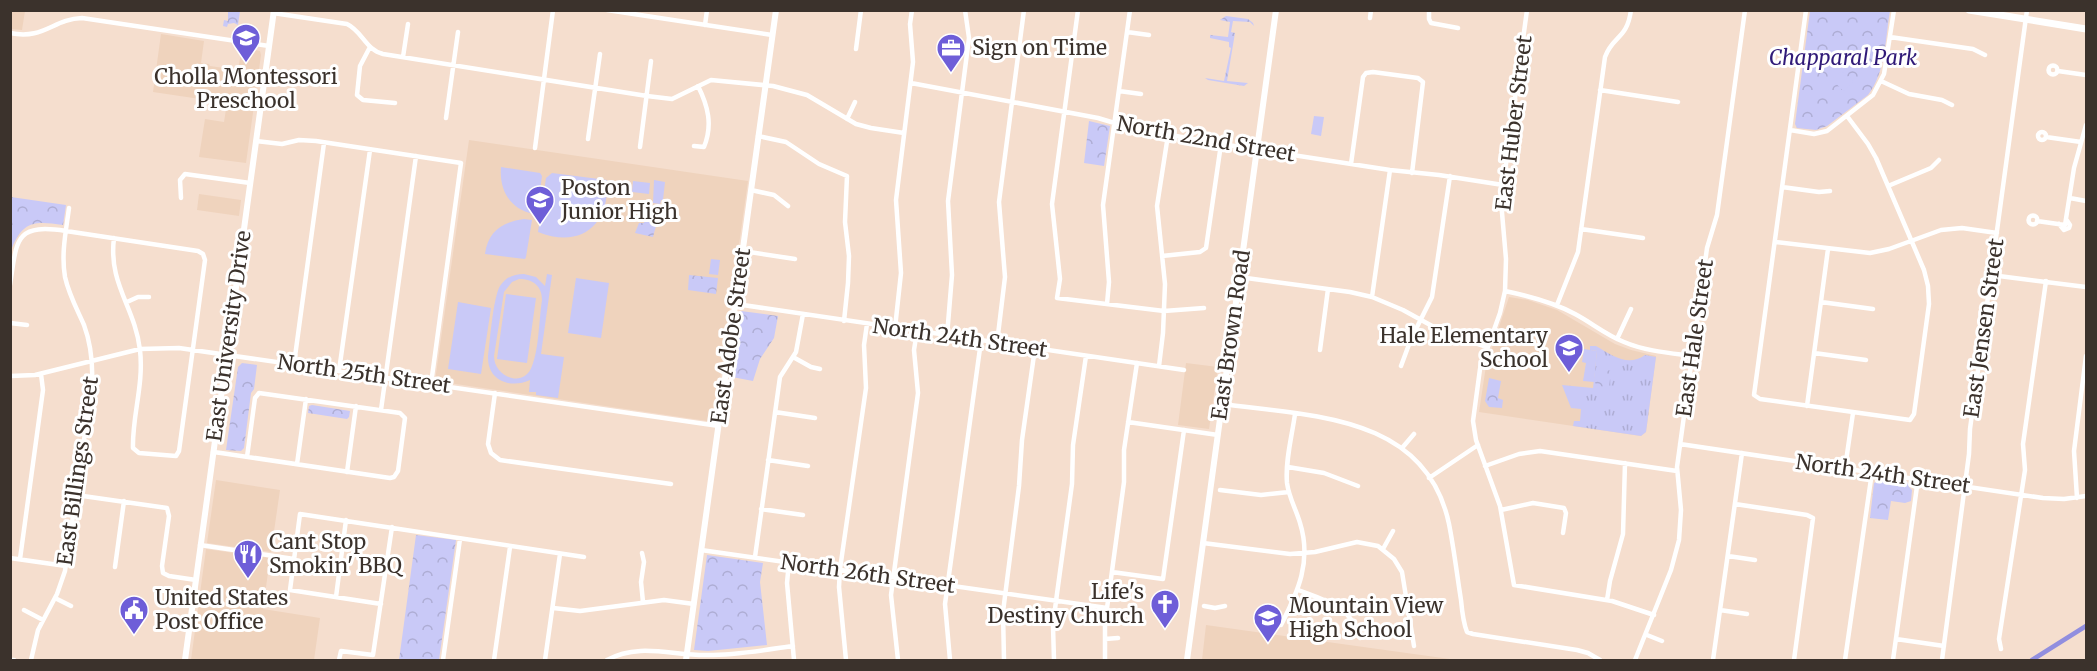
<svg xmlns="http://www.w3.org/2000/svg" width="2097" height="671" font-family="Merriweather,serif">
	<defs>
		<pattern id="grass-tufts" width="24" height="20" patternUnits="userSpaceOnUse" patternTransform="scale(1.5)"><rect width="24" height="20" fill="#c9c9f7"/><path d="M3 7l-1-3M5 7V3M7 7l1-3M15 17l-1-3M17 17v-4M19 17l1-3" fill="none" stroke="#aeadd4"/></pattern>
		<pattern id="park-crowns" width="20" height="18" patternUnits="userSpaceOnUse" patternTransform="scale(1.5)"><rect width="20" height="18" fill="#c9c9f7"/><path d="M2 6a3 3 0 1 1 6 0M12 15a3 3 0 1 1 6 0" fill="none" stroke="#aeadd4"/></pattern>
	</defs>
	<rect width="100%" height="100%" fill="#f5dece"/>
	<path fill="#efd3bd" d="M10 11H25L22 30 11 29Z
		M161 34 204 41 201 63 209 64 210 66 238 70 242 47 260 51 261 55 246 163 199 157 205 119 224 122 227 103 153 92Z
		M469 140 748 181 714 422 435 381Z
		M199 194 241 200 239 216 197 210Z
		M1509 297 1528 300 1557 310 1615 344 1631 350 1656 356 1646 432 1641 436 1479 412 1486 366Z
		M1186 363 1218 367 1209 429 1178 425Z
		M216 480 280 490 271 552 207 543Z
		M206 549 270 558 263 609 320 618 314 660H191Z
		M1206 625 1457 660H1202Z"/>
	<path fill="url(#grass-tufts)" d="M1590 346H1596C1613 356 1628 367 1645 355L1656 357 1646 432 1641 436 1573 426 1574 421H1580L1581 409 1571 408 1562 385 1593 388 1597 351 1590 350Z"/>
	<path fill="url(#park-crowns)" d="M228 11H240L238 25 234 23 228 24 227 27 223 26 224 20 228 21Z
		M1810 11H1890C1885 39 1886 72 1868 95L1827 126 1816 130 1797 128 1795 124Z
		M1226 16 1248 19 1253 23 1254 26 1250 22 1233 21 1231 32 1235 33 1227 81 1248 83 1244 86 1208 80 1205 78 1224 81 1231 48 1229 47V42L1210 38V35L1228 37 1230 22 1220 20Z
		M1089 121 1110 126 1104 166 1084 163Z
		M11 197 66 205 63 225C36 221 23 220 12 248H11Z
		M647 205 654 206 653 212 660 213C658 222 655 228 653 237L635 233 639 223H644Z
		M689 275 718 278 716 294 688 290Z
		M741 311 778 316 774 338 760 359 753 381 732 377Z
		M242 363 257 365 254 389 251 393 244 448 241 451 226 450 238 367Z
		M1597 367 1611 371 1609 387 1599 386 1595 383Z
		M1489 378 1501 381 1498 398 1503 400 1502 408 1489 407 1485 401Z
		M312 405 350 411 349 417 347 419 308 413 309 406Z
		M1882 479 1907 482 1909 487 1912 490 1911 501 1905 503 1891 501 1888 520 1870 518 1874 483Z
		M416 535 456 540 439 660H399Z
		M707 555 763 563 760 582 767 645 708 651 694 650Z"/>
	<path fill="#c9c9f7" fill-rule="evenodd" d="M1842 71 1846 77 1849 76 1854 82 1843 91 1832 79Z
		M1314 116 1324 117 1321 136 1311 134Z
		M501 167 540 173 542 176 537 212 533 214C510 209 499 190 501 167Z
		M552 173 607 180C610 225 581 249 538 232L546 178Z
		M654 180 665 182 663 200H661L660 204 653 203Z
		M633 181 650 183 649 194 632 192Z
		M524 219 532 220 526 257 525 259 485 254C488 231 503 222 524 219Z
		M711 259 720 260 718 275 709 274Z
		M524 274 536 277 545 286 547 274 552 275 541 354 564 357 558 398 536 395V392H529L530 380C511 389 487 381 488 356 490 341 493 298 500 286 506 277 514 274 524 274ZM519 279C533 279 542 286 542 300 539 319 539 349 532 366 524 389 494 377 494 356L504 292 512 282Z
		M576 278 609 283 601 338 568 333Z
		M506 294 536 298 527 363 497 359Z
		M458 302 491 308 481 374 448 369Z
		M1584 349 1597 351 1594 382 1583 381 1586 363 1582 362Z"/>
	<g fill="none" stroke-linecap="round" stroke-linejoin="round">
		<path stroke="#918edf" stroke-width="4.5" d="M2032 660 2086 626"/>
		<path stroke="#fff" stroke-width="4.5" d="M607 10 772 35
			M1078 10 1052 204 1060 279 1057 298 1164 311 1204 308
			M1429 10V19L1431 23 1458 28
			M1527 10 1501 201 1506 259 1505 291 1500 313 1480 369 1473 421 1476 440 1500 506 1514 585 1612 601 1654 615
			M1806 10 1754 395 1760 399 1910 420 1914 414 1929 304 1928 286 1924 270 1876 158 1868 144 1847 116
			M273 13 347 24C362 31 366 50 383 54L647 96 672 99 711 80 773 86 807 95 856 124 871 128 904 133
			M1370 18 1371 10
			M705 25 707 10
			M1127 32 1149 35
			M10 33C44 40 53 19 82 18L269 46
			M1890 37 1973 49 1985 55
			M370 47 360 66 357 95 363 100 395 103
			M856 49 861 10
			M403 57 408 24
			M2048.5 70a4.5 4.5 0 1 1 9 0a4.5 4.5 0 1 1-9 0Z
			M2058 71 2086 75
			M1881 81 1909 94 1942 100 1952 105
			M911 83 1098 118 1131 128 1221 144 1390 170 1439 175 1503 185
			M1600 90 1678 102
			M1119 91 1141 94
			M446 118 458 32
			M847 119 855 102
			M1790 130 1814 134 1827 131 1873 95 1884 74 1894 10
			M2038 136a4 4 0 1 1 8 0a4 4 0 1 1-8 0Z
			M758 136 786 142 819 164 847 176 845 222 849 256 848 283 844 321
			M2046 137 2081 142
			M588 139 600 54
			M256 141 282 144 299 140 316 141 461 163 431 384
			M694 146 704 147C713 125 708 106 698 86
			M640 147 651 61
			M535 148 553 10
			M1351 164 1363 77 1366 73 1373 72 1418 78 1423 82 1412 173
			M1888 186 1931 168 1939 160
			M1782 187 1819 192 1830 191
			M751 190 774 195 788 206
			M181 198 180 180 185 174 250 183
			M2070 198 2086 201
			M2028.5 220a4.5 4.5 0 1 1 9 0a4.5 4.5 0 1 1-9 0Z
			M2037 221 2065 225 2074 168 2086 125
			M2059 224 2064 230 2069 228 2070 225 2066 219
			M1581 229 1643 238
			M1775 242 1870 253 1889 249 1941 230 1962 228 1997 233
			M743 251 795 259
			M1162 256 1200 252 1206 248 1221 144
			M1991 275 2086 287
			M1239 277 1350 292 1372 297 1403 310 1443 332 1487 347
			M10 285C17 240 14 223 66 231L198 251 203 254 205 260 179 451 176 456 139 453 133 448C132 416 144 385 140 350 135 307 108 284 114 238
			M1505 291C1529 296 1553 302 1575 314 1592 323 1606 335 1624 342 1645 351 1669 353 1692 356
			M1372 297 1390 170
			M127 302 138 297H149
			M1821 302 1873 309
			M736 304 1184 370
			M1107 304 1109 282 1103 205 1130 10
			M1557 305 1578 252 1605 57C1613 35 1627 40 1631 10
			M10 323 27 325
			M895 328 901 273 896 200 913 62 910 24 912 10
			M947 336 952 275 948 201 969 38 965 10
			M1617 339 1631 309
			M997 343 1005 277 999 202 1024 10
			M1320 350 1328 289
			M1814 353 1866 360
			M793 357 811 367 820 369
			M294 364 324 143
			M1159 366 1163 333 1165 284 1157 206 1168 135
			M1401 366 1411 339 1432 297 1450 176
			M339 371 370 150
			M10 376 35 375 140 349 179 348 719 426
			M495 393 488 444 491 453 500 460 671 484
			M1222 404C1310 416 1426 414 1449 524 1454 549 1457 575 1461 600 1462 611 1463 622 1467 632L1473 634 1577 650 1588 653 1600 660
			M1807 406 1828 249
			M381 410 416 156
			M775 412 815 418
			M1128 422 1218 435
			M1680 444 2043 498 2064 499 2086 496
			M1402 448 1414 434
			M213 452 221 453 390 478 394 477 398 471 405 418 400 413 259 393 255 398 247 457
			M768 460 808 466
			M297 464 306 399
			M1485 466 1519 454 1540 451 1677 471
			M1288 467 1324 473 1358 486
			M1845 468 1853 413
			M347 472 356 406
			M1429 478 1478 445
			M1220 490 1261 495 1289 492
			M76 495 167 508 169 516 162 566 163 573 169 576 196 580
			M2077 498 2074 451 2086 356
			M1735 504 1807 515 1813 518 1794 660
			M761 509 803 515
			M1501 510 1533 503 1564 508 1566 513 1563 533
			M1203 543 1290 554 1315 552 1357 542 1378 546 1394 559 1402 572 1414 646
			M200 545 294 559
			M1383 549 1393 531
			M701 550 1107 608
			M642 553 644 562 641 582 643 602
			M1728 556 1755 560
			M755 557 780 377 796 352 803 314
			M10 558 66 566
			M20 559 43 390 41 374
			M789 562 787 583 794 660
			M115 567 124 501
			M1112 572 1163 579 1184 430
			M1298 590C1325 600 1352 607 1360 638
			M336 597 346 520
			M55 598 71 606
			M1607 600 1610 581 1623 534 1625 463
			M381 604 290 590 300 514 584 557
			M1204 606 1215 608 1225 606
			M553 608 580 611 664 600 694 604
			M24 610 43 620
			M1720 610 1747 614
			M1344 611 1352 601
			M1281 625C1298 592 1312 561 1300 523 1296 509 1289 498 1287 483 1285 461 1292 436 1295 414
			M1647 635 1662 641
			M1105 639 1118 638
			M1896 639 1944 646
			M2001 649 1999 639 2025 470 2023 444 2046 281
			M10 660H14
			M31 660 38 630 57 594 65 571 92 385C93 365 91 344 84 325 77 309 69 295 65 277 61 254 66 231 69 208
			M339 660 341 651 373 655 392 527
			M443 660 460 539
			M494 660 510 547
			M545 660 560 554
			M607 660C639 642 674 656 708 655 736 655 765 650 793 646
			M846 660 839 587 840 569 866 388 864 345 867 324
			M898 660 891 595 918 393 914 350 917 331
			M950 660 945 604 981 341
			M1004 660 1003 612 1019 486 1022 440 1035 348
			M1054 660 1053 626 1056 601 1072 484 1073 445 1086 356
			M1105 660V623L1124 482V450L1137 363
			M1635 660 1671 570 1679 540 1681 510 1677 467 1707 248 1717 215 1745 10
			M1713 660 1742 453
			M1845 660 1872 472
			M1893 660 1918 479
			M1942 660 1969 454 1970 429 2027 10"/>
		<path stroke="#fff" stroke-width="6" d="M185 660 274 10
			M686 660 776 10
			M1187 660 1276 10"/>
		<path stroke="#fff" stroke-width="7" d="M1969 10 2086 29"/>
	</g>
	<defs>
		<g id="school-pin" transform="scale(1.5)"><path d="M0 17L-7.5 6A9.5 9.5 0 1 1 7.5 6Z" fill="#6e5ed8" stroke="#fff"/><path d="M0-5L7-2L0 1L-7-2ZM-4 1L0 2.5L4 1V4Q0 6-4 4Z" fill="#fff"/></g>
		<g id="office-pin" transform="scale(1.5)"><path d="M0 17L-7.5 6A9.5 9.5 0 1 1 7.5 6Z" fill="#6e5ed8" stroke="#fff"/><path d="M-6-3h4V-5.5h4V-3h4V5H-6ZM-1-4.5V-3h2v-1.5ZM-6 0V1H6V0Z" fill="#fff"/></g>
		<g id="restaurant-pin" transform="scale(1.5)"><path d="M0 17L-7.5 6A9.5 9.5 0 1 1 7.5 6Z" fill="#6e5ed8" stroke="#fff"/><path d="M-5-6h1v4h1v-4h1v4h1v-4h1v5L-1.5 .5V6h-2V.5L-5-1ZM5-6V6H3V1.5H1.5Q1.5-4 5-6Z" fill="#fff"/></g>
		<g id="church-pin" transform="scale(1.5)"><path d="M0 17L-7.5 6A9.5 9.5 0 1 1 7.5 6Z" fill="#6e5ed8" stroke="#fff"/><path d="M-1.2-6h2.4v3.5h3.3v2.4h-3.3V6h-2.4V-.1h-3.3v-2.4h3.3Z" fill="#fff"/></g>
		<g id="civic-pin" transform="scale(1.5)"><path d="M0 17L-7.5 6A9.5 9.5 0 1 1 7.5 6Z" fill="#6e5ed8" stroke="#fff"/><path d="M-.6-6.5H3V-4.5H.6V-3L4-1V1h2V6H-6V1h2V-1L-.6-3ZM-1.2 2.5V6h2.4V2.5Z" fill="#fff"/></g>
	</defs>
	<g fill-rule="evenodd">
		<use href="#school-pin" x="246" y="38"/>
		<use href="#office-pin" x="951" y="48"/>
		<use href="#school-pin" x="540" y="200"/>
		<use href="#school-pin" x="1569" y="348"/>
		<use href="#restaurant-pin" x="248" y="554"/>
		<use href="#church-pin" x="1165" y="604"/>
		<use href="#civic-pin" x="134" y="610"/>
		<use href="#school-pin" x="1268" y="618"/>
	</g>
	<g text-anchor="middle" stroke-width="6" stroke-linejoin="round" paint-order="stroke">
		<g font-size="21" fill="#3b322c" stroke="#fff" text-anchor="start">
			<text x="972" y="55">Sign on Time</text>
			<text x="246" y="84" text-anchor="middle">Cholla Montessori<tspan x="246" dy="24">Preschool</tspan></text>
			<text x="561" y="195">Poston<tspan x="561" dy="24">Junior High</tspan></text>
			<text x="1548" y="343" text-anchor="end">Hale Elementary<tspan x="1548" dy="24">School</tspan></text>
			<text x="269" y="549">Cant Stop<tspan x="269" dy="24">Smokin' BBQ</tspan></text>
			<text x="1144" y="599" text-anchor="end">Life's<tspan x="1144" dy="24">Destiny Church</tspan></text>
			<text x="155" y="605">United States<tspan x="155" dy="24">Post Office</tspan></text>
			<text x="1289" y="613">Mountain View<tspan x="1289" dy="24">High School</tspan></text>
		</g>
		<g font-size="21" font-style="italic" fill="#301a78" stroke="#fff">
			<text x="1843" y="65">Chapparal Park</text>
		</g>
		<g font-size="21" fill="#3b322c" stroke="#fff">
			<text transform="translate(1514 123) rotate(-83)" y="7">East Huber Street</text>
			<text transform="translate(1206 139) rotate(10)" y="7">North 22nd Street</text>
			<text transform="translate(1984 328) rotate(-82)" y="7">East Jensen Street</text>
			<text transform="translate(1231 335) rotate(-82)" y="7">East Brown Road</text>
			<text transform="translate(229 336) rotate(-82)" y="7">East University Drive</text>
			<text transform="translate(731 336) rotate(-82)" y="7">East Adobe Street</text>
			<text transform="translate(960 338) rotate(8)" y="7">North 24th Street</text>
			<text transform="translate(1695 338) rotate(-82)" y="7">East Hale Street</text>
			<text transform="translate(364 374) rotate(8)" y="7">North 25th Street</text>
			<text transform="translate(78 471) rotate(-82)" y="7">East Billings Street</text>
			<text transform="translate(1883 474) rotate(8)" y="7">North 24th Street</text>
			<text transform="translate(868 574) rotate(8)" y="7">North 26th Street</text>
		</g>
	</g>
	<rect width="2097" height="671" fill="none" stroke="#3b322c" stroke-width="24"/>
</svg>
